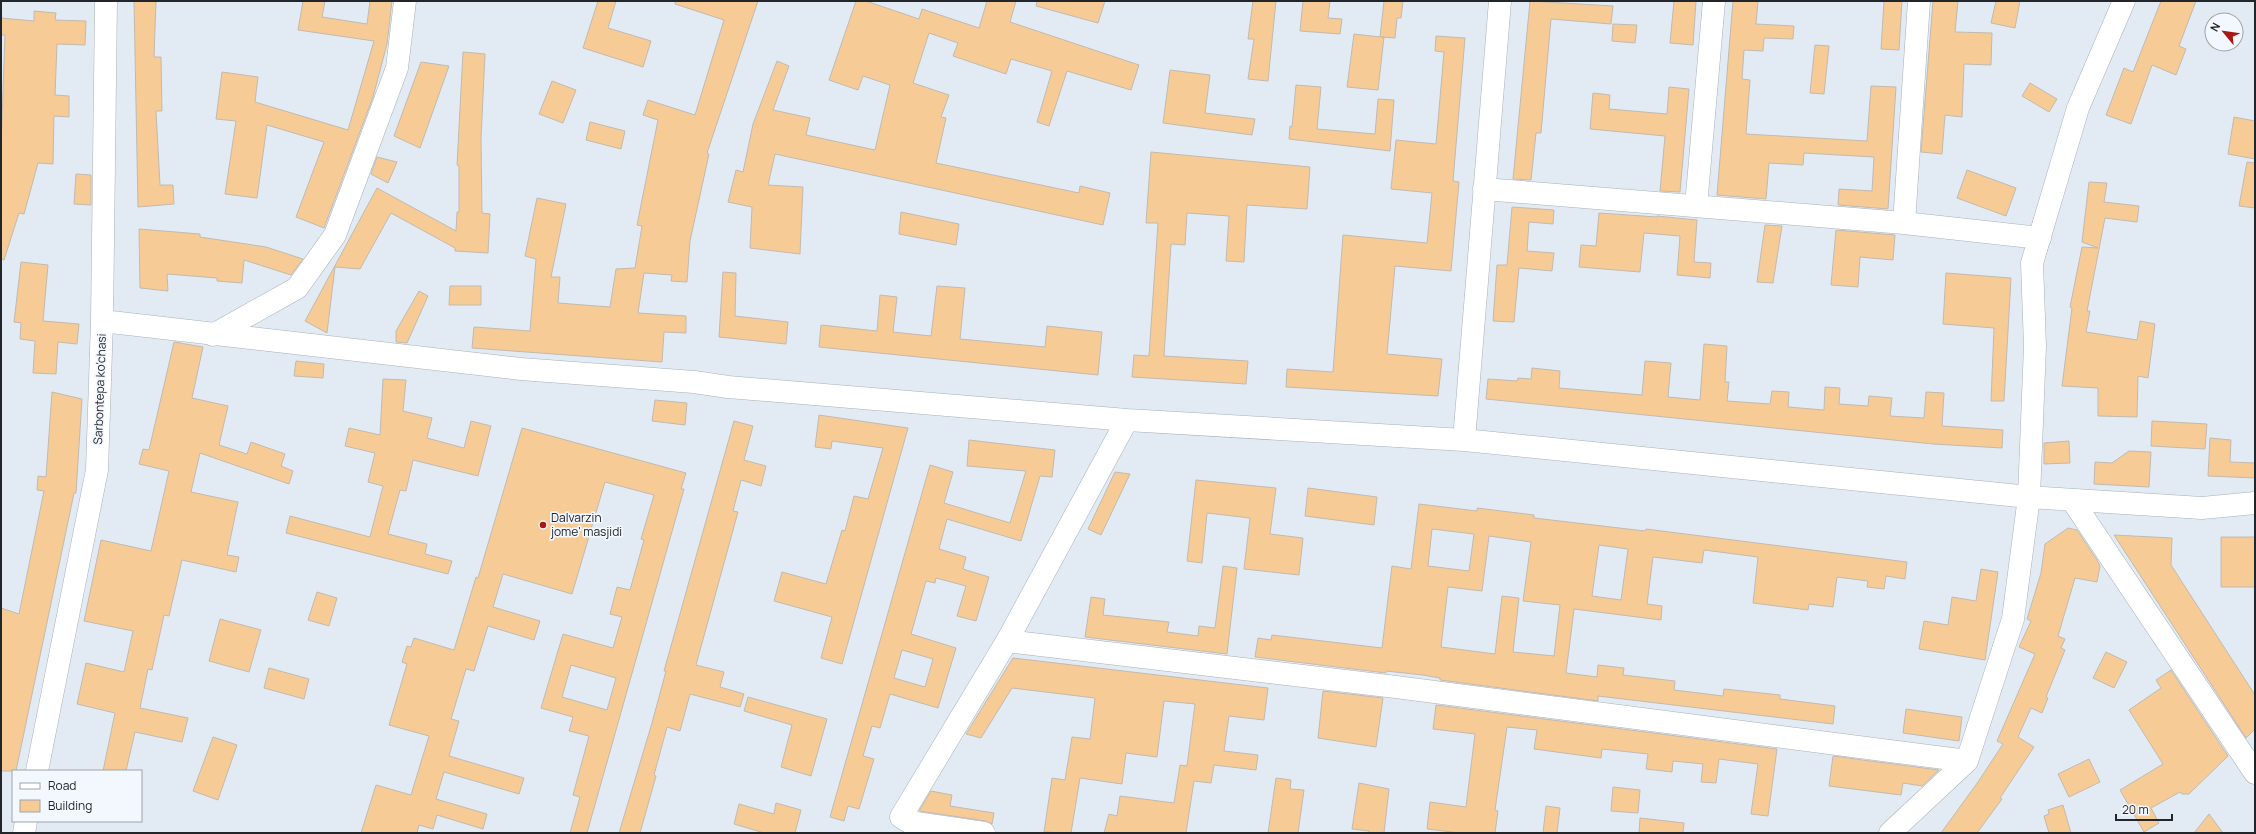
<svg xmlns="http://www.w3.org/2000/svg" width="2256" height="834" font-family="Manrope,sans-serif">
	<rect width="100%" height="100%" fill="#e2ebf4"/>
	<path fill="#f6cb96" stroke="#c2bab0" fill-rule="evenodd" d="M134 1H156L154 57H161L162 111H156L160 185H173L174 204 138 207Z
		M303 1H325L322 17 367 24 370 1H392L387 44 373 97 324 228 296 217 324 142 267 125 257 198 225 194 236 121 216 119 222 72 258 77 255 102 348 130 374 41 298 30Z
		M598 1H616L608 28 651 41 643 67 583 48Z
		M675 1H758L707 153 709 154 690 241 687 282 671 281 672 275 644 273 638 313 686 316V333L664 332 662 362 472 348 474 327 530 331 536 259 525 256 537 198 566 204 551 277H560L558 303 610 307 616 269 635 268 642 226 637 225 658 120 643 115 648 100 695 115 724 20 675 4Z
		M856 1H866L919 19 922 9 979 28 987 1H1016L1010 22 1139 65 1131 90 1067 71 1049 126 1037 122 1052 71 1011 59 1006 74 953 56 958 43 929 33 913 83 949 95 941 117 946 118 936 163 1079 193 1080 186 1110 193 1103 225 775 154 768 185 803 187 800 254 750 248 752 207 728 202 736 170 743 172 753 124 777 61 789 66 773 110 810 118 806 135 875 150 890 85 863 76 858 90 829 80Z
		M1037 1H1105L1098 23 1036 6Z
		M1253 1H1276L1268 81 1248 79 1254 39H1248Z
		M1303 1H1330L1328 18 1342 19 1340 34 1300 31Z
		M1384 1H1403L1401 18H1397L1395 38 1381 37H1384L1378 90 1347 87 1354 34 1380 37Z
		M1530 1 1613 6 1611 24 1551 19 1541 133H1536L1531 180 1513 179Z
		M1674 1H1696L1693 45 1670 43Z
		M1733 1H1758L1756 24 1794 26 1793 39 1764 38 1763 51 1744 50 1742 79 1750 80 1746 134 1867 141 1871 86 1896 87 1888 209 1838 205 1839 189 1872 191 1874 157 1804 153 1803 165 1769 163 1766 199 1717 195Z
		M1884 1H1902L1899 50 1881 49Z
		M1933 1H1958L1955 32 1992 33 1991 65 1964 64 1962 117 1945 115 1942 154 1921 152Z
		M1996 1H2020L2015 28 1991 23Z
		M2161 1H2196L2179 46 2186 49 2176 75 2152 65 2131 124 2106 115 2124 68 2133 72Z
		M34 11 56 13 55 20 86 21 85 45 57 44 55 95 69 96V117L54 116 53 164 38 163 24 214 19 213 4 260 1 259V147L5 35H1V18L34 21Z
		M1613 24 1637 25 1635 43 1612 41Z
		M1436 36 1465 38 1453 181 1459 182 1451 271 1395 266 1387 354 1442 359 1438 396 1286 387 1287 369 1333 372 1343 235 1427 243 1432 193 1391 189 1396 140 1436 144 1444 52 1435 51Z
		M1815 45 1829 46 1824 94 1810 93Z
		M463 52 485 54 481 139 482 213 490 214 488 253 455 251V248L391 213 360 269 335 267 327 333 305 321 377 188 456 231 457 212H459V166L457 165Z
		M421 62 449 66 420 148 394 136Z
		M1170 70 1210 75 1205 113 1255 119 1252 135 1163 123Z
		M552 81 576 90 563 123 539 114Z
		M2030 83 2057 99 2049 112 2022 96Z
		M1296 85 1321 87 1317 129 1375 134 1378 99 1394 100 1390 151 1289 139 1290 126 1292 127Z
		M1669 87 1689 89 1680 192 1660 191 1665 136 1590 129 1593 93 1610 95 1609 109 1667 114Z
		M2234 117 2255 121V159L2228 154Z
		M590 122 625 131 621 149 586 140Z
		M1151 152 1310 167 1307 209 1247 205 1244 262 1226 261 1229 216 1187 213 1185 245 1171 244 1164 356 1248 361 1246 384 1132 377 1134 355 1149 356 1158 223H1146Z
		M377 157 397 162 388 183 371 174Z
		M2247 162 2255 163V208L2239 206Z
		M1967 170 2016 188 2006 216 1957 198Z
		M76 174 91 175V205L74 204Z
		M2089 182 2107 183 2104 202 2139 206 2137 222 2105 218 2087 311H2090L2086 332 2137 340 2140 321 2155 324 2148 378 2138 376 2137 417 2098 416V388L2062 386 2072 308 2070 307 2082 247 2098 248 2082 242Z
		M1512 207 1554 210 1553 224 1529 222 1527 251 1554 253 1552 271 1519 268 1514 322 1493 321 1497 265H1507Z
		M901 212 959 224 956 245 899 234Z
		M1599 213 1657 217V216L1697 220 1694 262 1711 263 1710 278 1677 275 1680 236 1644 233 1640 272 1579 267 1581 245 1596 246Z
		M1765 225 1782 226 1773 283 1757 282Z
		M139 229 200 234V237L266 247 303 259 291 275 244 260 242 283 217 281V278L167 274 168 291 140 288Z
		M1836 230 1895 235 1893 260 1860 257 1858 287 1831 285Z
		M21 262 48 265 43 321 79 324 77 344 58 342 56 374 33 373 35 341 20 339 21 323 14 322Z
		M723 272 736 273 735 316 788 322 786 344 719 337Z
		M1946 273 2011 278 2004 401H1991L1994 328 1943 324Z
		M450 286H481V305H449Z
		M937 286 965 288 960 339 1045 347 1047 326 1102 332 1098 375 819 347 821 325 877 331 880 295 897 297 893 332 931 336Z
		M419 291 428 296 407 343 396 342V331Z
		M174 342 203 347 192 398 228 406 219 445 247 454 251 442 285 454 281 466 293 471 289 484 200 453 191 492 238 502 227 555 239 557 236 572 182 560 169 616 164 615 152 670 148 669 140 708 188 718 182 742 135 732 126 771H103L115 713 77 704 86 663 124 672 133 631 84 621 101 540 151 551 169 471 139 464 143 449 149 450Z
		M1704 344 1727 346 1725 382H1729L1727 401 1770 404 1772 391 1789 392 1788 407 1824 410 1825 387 1840 388 1839 404 1868 406 1869 396 1892 398 1890 416 1924 418 1926 392 1944 393 1942 426 2003 430 2002 448 1933 444 1486 399 1488 379 1517 381 1518 378 1531 379 1532 368 1560 371 1559 388 1642 395 1645 361 1671 363 1668 397 1700 400Z
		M296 361 324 364 323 378 294 376Z
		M383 379 406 380 403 411 432 418 427 438 464 448 471 421 491 426 478 476 413 460 406 491 400 490 388 534 427 544 425 554 452 561 448 574 286 533 290 516 370 537 383 486 368 482 375 453 345 446 349 428 380 435Z
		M52 392 82 399 76 493H74L16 771H1V608L19 614 44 491 37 490 38 476 46 477Z
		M655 400 687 403 685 425 652 421Z
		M819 415 908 428 842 664 821 658 832 617 774 601 782 572 826 584 842 530 845 531 854 496 868 499 883 448 832 441 831 449 815 447Z
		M734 421 753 426 744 460 766 466 761 486 741 480 733 511 738 512 696 665 724 672 720 687 744 694 740 707 690 694 680 731 667 727 654 775 656 776 640 833H619L652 723 666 671H664Z
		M2152 421 2207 424 2205 449 2151 446Z
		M522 428 686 473 681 489H684L587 833H570L580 797 573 795 589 736 569 731 573 717 541 708 563 634 613 648 622 617 610 614 617 587 630 590 644 540 641 539 654 495 605 482 572 594 503 574 493 607 540 621 534 640 488 626 474 671 466 669 451 719 459 721 449 756 524 778 519 794 444 772 436 799 487 814 483 829 437 815 433 829 419 825 417 833H361L376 785 411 795 429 736 389 725 407 664 402 662 407 646 411 647 414 638 454 650 476 577 478 578ZM571 665 616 678 607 710 562 697Z
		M2210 438 2231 440 2230 462 2255 463V478L2208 476Z
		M969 440 1055 450 1052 477 1040 476 1021 541 947 519 939 549 966 557 963 569 989 577 976 621 957 616 966 586 936 578 935 583 926 581 911 634 956 648 938 708 890 694 880 728 872 726 863 756 874 759 859 809 848 806 844 821 830 817 930 465 953 472 944 503 1010 523 1026 471 967 466ZM902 650 933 659 925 687 894 678Z
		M2069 441 2070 463 2044 464V443Z
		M2129 451 2151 452 2149 487 2094 484 2095 462 2112 463Z
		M1115 472 1130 474 1101 535 1088 529Z
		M1196 480 1276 488 1270 534 1303 538 1299 575 1244 569 1250 518 1207 513 1202 563 1187 561Z
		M1308 488 1377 497 1374 525 1305 516Z
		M1419 504 1477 511V508L1534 515V518L1645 531 1646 529 1907 562 1905 579 1886 576 1884 589 1867 587 1868 581 1837 577 1833 607 1809 604 1808 610 1753 603 1758 557 1704 550 1702 563 1653 557 1647 604 1662 606 1661 620 1574 609 1566 673 1597 677 1598 665 1624 668 1623 675 1675 681 1674 690 1723 696 1724 689 1780 695V699L1835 706 1833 724 1598 696V701L1440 680V678L1423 675 1386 671V673L1255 657 1258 638 1271 640 1272 635 1382 648 1392 566 1411 569ZM1432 529 1474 534 1469 571 1428 566ZM1489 536 1531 542 1523 601 1560 605 1554 656 1513 652 1519 598 1502 596 1495 654 1441 647 1448 587 1482 591ZM1599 545 1628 549 1621 600 1592 596Z
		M2068 528 2077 530 2097 560 2100 566 2097 582 2075 578 2058 636 2065 639 2061 648 2065 650 2046 697 2048 698 2042 713 2031 708 2018 737 2034 747 2000 798 2002 799 1977 833H1941L1978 782 2003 744 1997 741 2035 654 2019 647 2031 621 2027 619 2041 573 2045 544Z
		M2114 535 2172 538 2171 565 2255 695V729L2246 738Z
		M2221 537H2255V587H2221Z
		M1223 566 1237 568 1227 654 1085 637 1091 597 1105 599 1103 615 1169 622 1167 632 1198 636 1199 626 1215 628Z
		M1981 569 1998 572 1985 660 1919 649 1924 621 1948 625 1952 597 1976 601Z
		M317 592 337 598 329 626 308 620Z
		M220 619 261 630 249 672 209 661Z
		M2106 652 2127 662 2114 688 2093 678Z
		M1013 658 1268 688 1264 720 1229 716 1224 751 1258 755 1256 770 1214 765 1211 783 1194 781 1186 833H1104L1109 814 1117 816 1120 796 1174 803 1180 765 1187 766 1195 704 1164 701 1157 757 1126 753 1122 784 1080 778 1071 833 1044 832 1052 778 1065 780 1072 737 1090 739 1095 698 1012 688 981 738 966 734Z
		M269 668 309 679 304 699 264 688Z
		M2171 670 2228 756 2189 794H2182L2180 792 2151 808 2159 823 2144 832 2120 790 2163 764 2129 710 2161 688 2156 680Z
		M1323 691 1383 698 1376 747 1318 738Z
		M748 697 827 719 811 776 781 767 792 725 744 711Z
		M1436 705 1777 749 1768 816 1751 814 1758 764 1719 759 1716 783 1701 782 1703 764 1673 761 1672 772 1646 769 1648 754 1602 749 1601 758 1534 749 1537 730 1507 727 1495 810 1498 811 1495 833H1460L1427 829 1430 802 1466 807 1475 734 1433 729Z
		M1906 709 1962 717 1959 741 1903 733Z
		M213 737 237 745 218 800 193 791Z
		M1833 756 1855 759 1939 770 1922 786 1903 783 1901 795 1829 786Z
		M2089 759 2100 782 2069 797 2058 774Z
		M1276 778 1291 780 1290 789 1304 790 1298 833H1268Z
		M1359 783 1389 789 1384 833H1368L1369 831 1352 829Z
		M1613 787 1640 790 1638 813 1611 811Z
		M931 791 952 795 950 806 994 813 992 824 986 821 919 811Z
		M776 803 801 810 795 833H764L734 824 739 804 774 814Z
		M2063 805 2071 833H2049L2044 816 2049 814 2048 810Z
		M1546 806 1560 808 1557 833H1543Z
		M2209 814 2223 833H2194Z
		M1640 818 1684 823 1683 833H1639Z"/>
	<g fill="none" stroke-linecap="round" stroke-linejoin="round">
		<g stroke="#a8b0b9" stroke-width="23">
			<path id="minor" d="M1484 189 1904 223 2040 238
				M1696 206 1714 1
				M1904 223 1919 1
				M102 321 521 369 694 382 728 387 1127 420 1464 440 2029 497 2202 508 2255 503
				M213 335 297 288 335 235 397 68 405 1
				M1464 440 1500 1
				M2072 500 2255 773
				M1007 641 1396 687 1967 761
				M37 771 97 470 102 321 106 1
				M24 833 26 821
				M984 833 909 822 901 817 1007 641 1127 420
				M1890 833 1967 761 2013 619 2029 497 2035 346 2032 263 2078 108 2124 1"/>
		</g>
		<use href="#minor" stroke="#fff" stroke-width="22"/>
	</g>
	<circle fill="#aa1911" stroke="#f3f8fe" stroke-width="1.5" cx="543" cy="525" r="4"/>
	<g text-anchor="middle" stroke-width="3.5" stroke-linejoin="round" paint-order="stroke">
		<g font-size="12" fill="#222529" stroke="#f3f8fe">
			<text transform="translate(100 389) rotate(-88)" y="4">Sarbontepa ko'chasi</text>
		</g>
		<g font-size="12" fill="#222529" stroke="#f3f8fe" text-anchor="start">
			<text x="551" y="522">Dalvarzin<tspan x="551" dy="14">jome' masjidi</tspan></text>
		</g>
	</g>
	<rect width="2256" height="834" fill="none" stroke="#222529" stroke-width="4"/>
	<rect x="12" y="770" width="130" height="52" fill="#f3f8fe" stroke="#9fa4a9"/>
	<rect x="20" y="783" width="20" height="6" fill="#ffffff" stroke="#9fa4a9"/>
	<text x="48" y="790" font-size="12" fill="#222529">Road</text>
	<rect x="20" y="800" width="20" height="12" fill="#f6cb96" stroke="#9fa4a9"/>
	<text x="48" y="810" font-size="12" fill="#222529">Building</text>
	<g transform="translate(2224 32) rotate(299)"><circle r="19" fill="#f3f8fe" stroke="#9fa4a9"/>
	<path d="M0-3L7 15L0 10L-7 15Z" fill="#aa1911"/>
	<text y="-6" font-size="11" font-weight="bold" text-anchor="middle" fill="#222529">N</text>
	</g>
	<path d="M2116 814v6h56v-6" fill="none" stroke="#222529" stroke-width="2"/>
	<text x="2122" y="814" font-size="12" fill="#222529" stroke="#f3f8fe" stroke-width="3" paint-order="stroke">20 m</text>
</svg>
